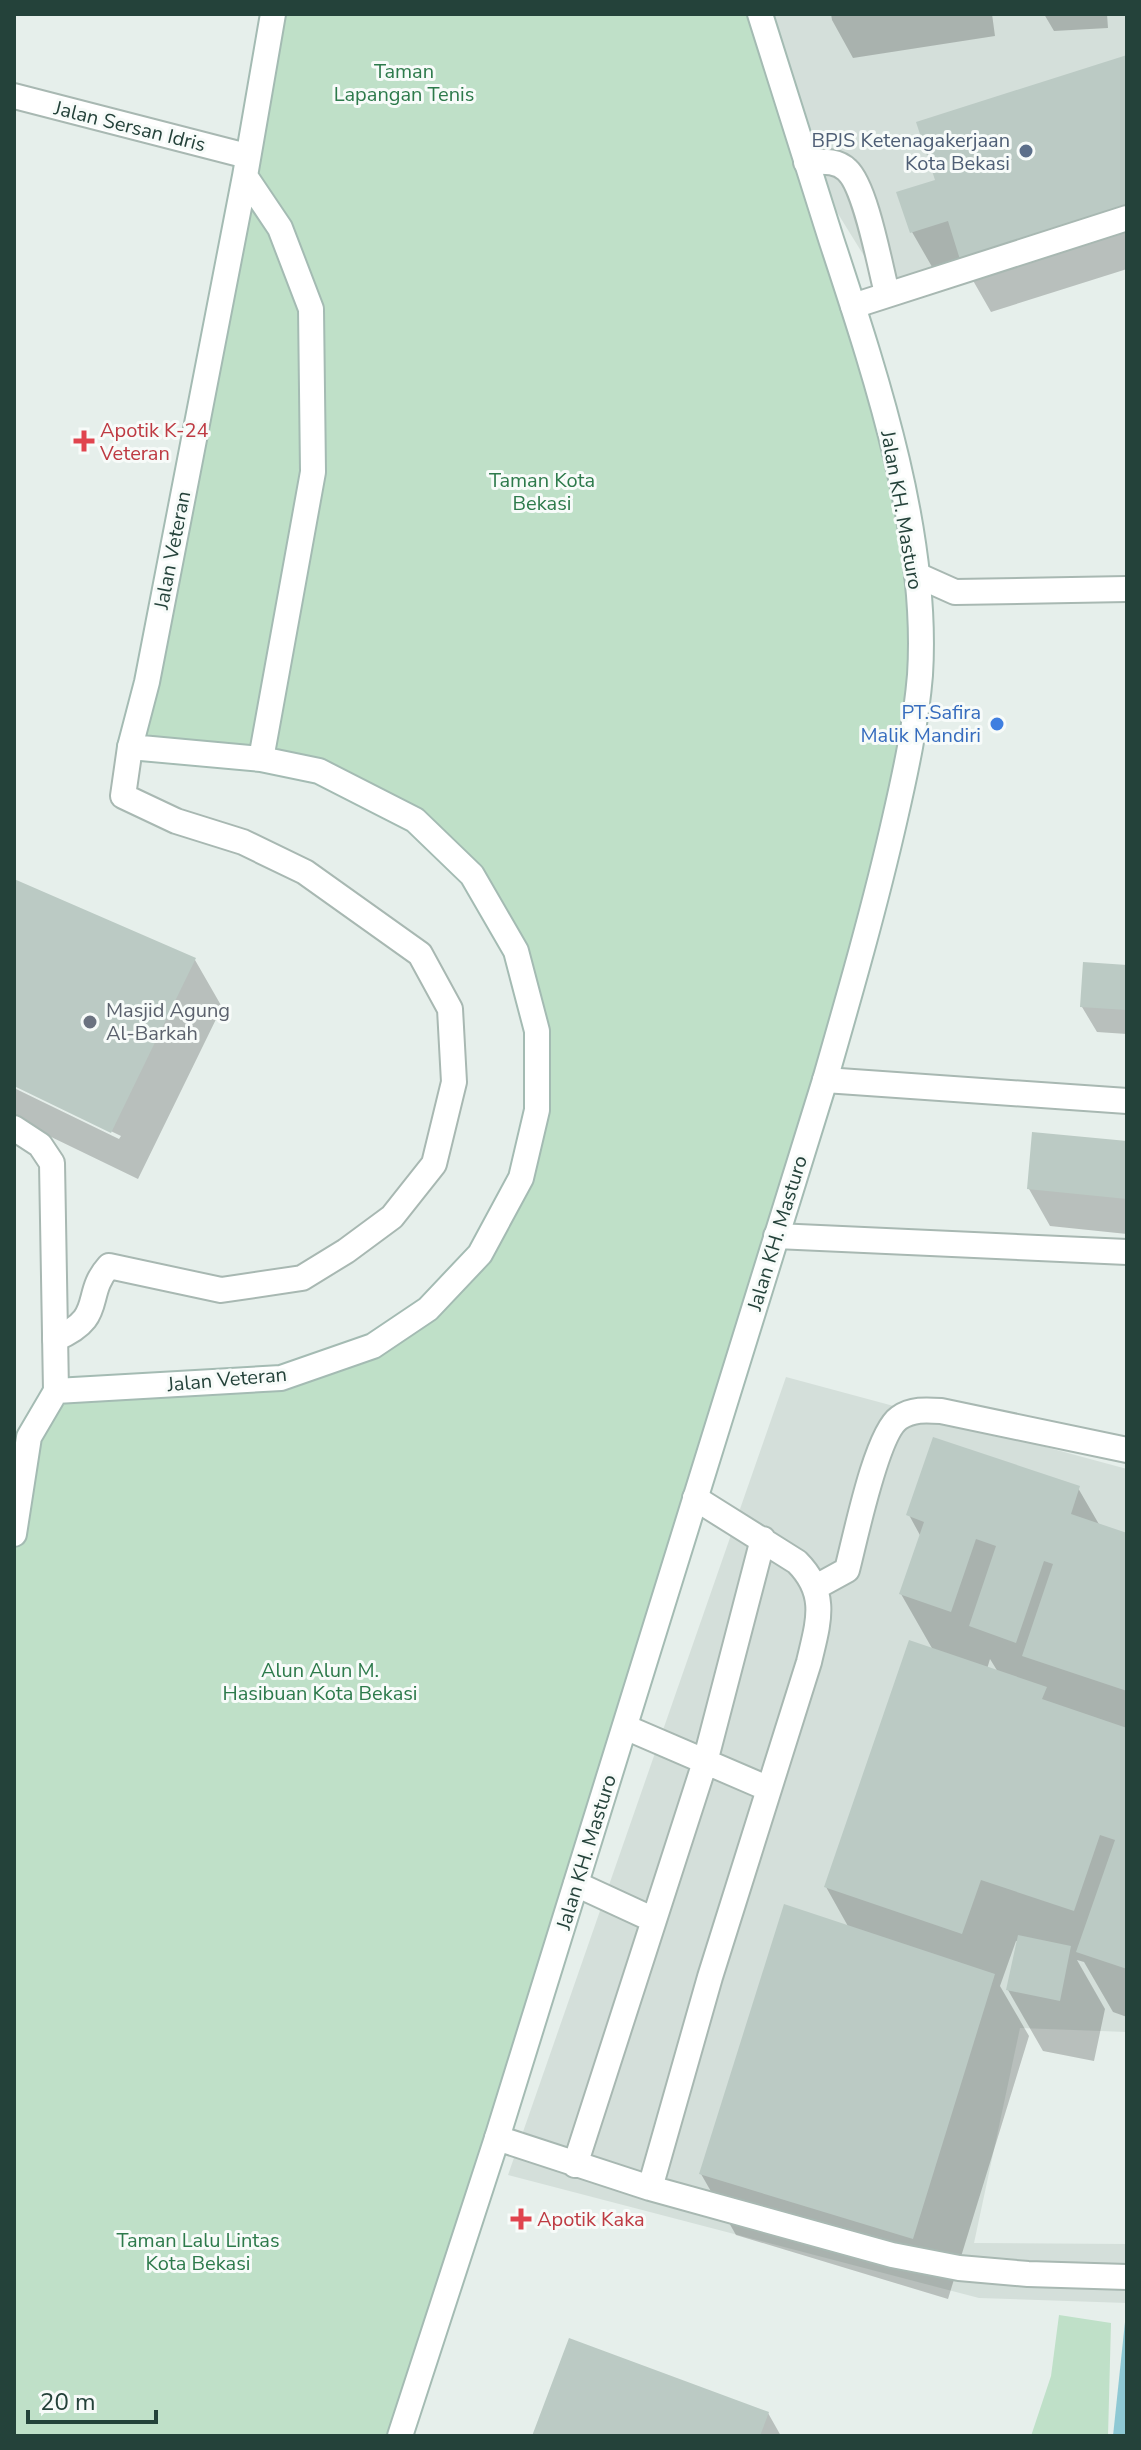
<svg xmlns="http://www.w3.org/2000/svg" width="1141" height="2450" font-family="'Nunito Sans',sans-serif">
	<rect width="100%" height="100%" fill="#e6efeb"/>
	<path fill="#d4dfda" d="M760 14H1127V218L887 293 806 162Z
		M786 1377 1127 1469V2032L1020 2028 974 2243 1127 2244V2303L979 2298 508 2175Z"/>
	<path fill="#bfe0c8" d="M273 14H760L853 306 921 630 877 898 400 2436H14V1534L29 1437 56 1391 283 1377 373 1346 480 1253 537 1110 516 951 415 820 319 771 130 747Z
		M1059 2315 1111 2323 1108 2436H1031L1051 2376Z"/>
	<path fill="#8ec9d4" d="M1127 2303V2436H1113Z"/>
	<path fill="#0003" fill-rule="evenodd" d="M831 14H992L995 36 853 58 832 20Z
		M1044 14H1107L1108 28 1054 31Z
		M1127 57V269L991 312 967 270 939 279 912 232 899 193 937 182Z
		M14 881 195 960 222 1007 138 1179 14 1119V1088L119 1139 121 1136 14 1084Z
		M1127 967V1034L1097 1032 1082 1007Z
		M1127 1143V1234L1050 1226 1029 1189Z
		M1078 1488 1100 1526 1127 1535V2017L1113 2012 1084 1962 1077 1960 1105 2009 1094 2061 1043 2051 1008 1990 1018 1941H1016L1000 1986 1029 2036 948 2299 736 2235 701 2174 849 1928 826 1887 933 1650 901 1594 921 1537 909 1515ZM990 1659 998 1672 987 1669Z
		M768 2413 781 2436H534Z"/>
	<path fill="#bbcac4" d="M1127 55V214L962 266 948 221 910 233 896 192 935 180 916 122Z
		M14 879 196 958 111 1133 14 1086Z
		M1083 962 1127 965V1010L1080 1007Z
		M1032 1132 1127 1141V1199L1027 1189Z
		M933 1437 1080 1486 1071 1514 1127 1533V1691L1022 1656 1053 1564 1044 1561 1016 1643 969 1626 996 1546 976 1539 951 1612 899 1594 924 1522 906 1515Z
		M909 1640 1047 1687 1042 1699 1127 1728V1969L1076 1952 1115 1840 1100 1835 1074 1911 981 1880 962 1934 824 1887Z
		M784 1904 995 1974 913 2239 699 2174Z
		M1018 1935 1071 1946 1060 2001 1006 1990Z
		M569 2338 769 2412 760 2436H532Z"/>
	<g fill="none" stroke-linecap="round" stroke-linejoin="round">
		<g stroke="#a8b8b2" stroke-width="28">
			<path id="lane" d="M806 162C820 162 836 159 847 170 866 187 880 267 887 293
				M853 306 1127 218
				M55 1339C107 1317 82 1296 109 1266L221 1290 302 1278 346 1251 392 1217 434 1164 454 1082 450 1009 420 954 305 872 243 842 176 821 123 796 130 747
				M816 1587 847 1570C855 1540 876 1434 899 1418 912 1409 926 1410 941 1411L1127 1450
				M625 1727 769 1789
				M576 1884 654 1920
				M497 2138 650 2188 892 2255 959 2268 1028 2274 1127 2277
				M575 2165 705 1762 763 1539
				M650 2188 710 1977 809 1662C818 1623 829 1594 797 1562L695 1498"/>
		</g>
		<g stroke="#a8b8b2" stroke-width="28">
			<path id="street" d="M14 96 247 156
				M917 575 955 592 1127 589
				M825 1080 1127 1101
				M14 1128 40 1145 52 1163 56 1391
				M776 1236 1127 1252"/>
		</g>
		<g stroke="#a4bbb3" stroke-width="28">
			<path id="secondary" d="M245 176 280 228 311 309 313 472 261 759
				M14 1534 29 1437 56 1391 281 1378 373 1346 428 1309 480 1254 521 1178 537 1110V1031L516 951 472 875 415 820 319 771 261 759 130 747 147 682 245 176 273 14
				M400 2436 497 2138 825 1080C850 993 875 906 895 818 906 770 916 723 920 675 929 532 875 373 831 239 807 164 783 89 760 14"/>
		</g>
		<use href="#lane" stroke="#fff" stroke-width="24"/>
		<use href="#street" stroke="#fff" stroke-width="24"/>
		<use href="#secondary" stroke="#fff" stroke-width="24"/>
	</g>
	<circle fill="#5c6f8a" stroke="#f7fbf9" stroke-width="3" cx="1026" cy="151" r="8"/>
	<g fill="#e0444e" stroke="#f7fbf9" stroke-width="3">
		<path d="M80 429h8v8h8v8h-8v8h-8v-8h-8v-8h8z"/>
		<path d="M517 2207h8v8h8v8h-8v8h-8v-8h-8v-8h8z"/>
	</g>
	<circle fill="#3f7fe0" stroke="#f7fbf9" stroke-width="3" cx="997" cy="724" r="8"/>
	<circle fill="#6b7280" stroke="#f7fbf9" stroke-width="3" cx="90" cy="1022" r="8"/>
	<g text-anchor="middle" stroke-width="6" stroke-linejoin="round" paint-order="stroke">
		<g font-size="20" fill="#2d7a4b" stroke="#f7fbf9">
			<text x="404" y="78">Taman<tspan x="404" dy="23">Lapangan Tenis</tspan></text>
			<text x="542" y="487">Taman Kota<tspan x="542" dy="23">Bekasi</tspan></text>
			<text x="320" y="1677">Alun Alun M.<tspan x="320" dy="23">Hasibuan Kota Bekasi</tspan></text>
			<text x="198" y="2247">Taman Lalu Lintas<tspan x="198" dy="23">Kota Bekasi</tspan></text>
		</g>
		<g font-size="20" fill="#24423a" stroke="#f7fbf9">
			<text transform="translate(130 126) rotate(14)" y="7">Jalan Sersan Idris</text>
			<text transform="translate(902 510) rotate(80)" y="7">Jalan KH. Masturo</text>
			<text transform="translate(172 550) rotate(-79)" y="7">Jalan Veteran</text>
			<text transform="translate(777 1233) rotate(-73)" y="7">Jalan KH. Masturo</text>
			<text transform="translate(227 1379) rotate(-5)" y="7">Jalan Veteran</text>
			<text transform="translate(586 1852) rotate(-73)" y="7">Jalan KH. Masturo</text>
		</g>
		<g font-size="20" fill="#4e5e75" stroke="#f7fbf9" text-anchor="end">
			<text x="1010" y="147">BPJS Ketenagakerjaan<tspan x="1010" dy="23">Kota Bekasi</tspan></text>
		</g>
		<g font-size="20" fill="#be3a42" stroke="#f7fbf9" text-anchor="start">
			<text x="100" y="437">Apotik K-24<tspan x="100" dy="23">Veteran</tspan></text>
			<text x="537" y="2226">Apotik Kaka</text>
		</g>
		<g font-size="20" fill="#366cbe" stroke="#f7fbf9" text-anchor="end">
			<text x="981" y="719">PT.Safira<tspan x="981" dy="23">Malik Mandiri</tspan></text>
		</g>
		<g font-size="20" fill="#5b616d" stroke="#f7fbf9" text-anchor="start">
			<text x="106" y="1017">Masjid Agung<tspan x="106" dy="23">Al-Barkah</tspan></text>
		</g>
	</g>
	<rect width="1141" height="2450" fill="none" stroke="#24423a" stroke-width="32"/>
	<path d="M28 2410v12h128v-12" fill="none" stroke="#24423a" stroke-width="4"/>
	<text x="40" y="2410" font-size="24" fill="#24423a" stroke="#f7fbf9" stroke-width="6" paint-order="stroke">20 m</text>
</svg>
